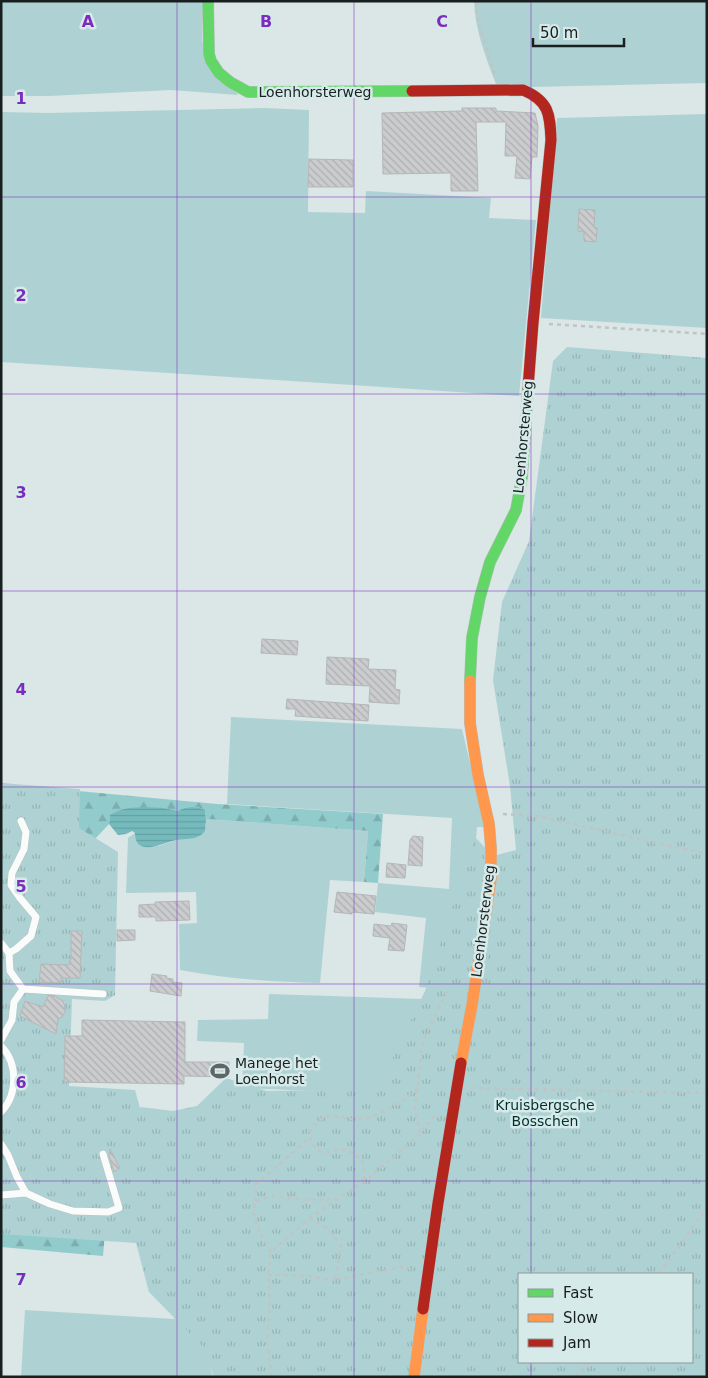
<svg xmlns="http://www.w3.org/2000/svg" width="708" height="1378" font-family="'DejaVu Sans',sans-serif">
	<defs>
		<pattern id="forest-firs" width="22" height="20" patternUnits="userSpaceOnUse" patternTransform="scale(1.25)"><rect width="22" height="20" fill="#92cbcc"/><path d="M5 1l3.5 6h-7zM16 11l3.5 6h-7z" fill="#7daeaf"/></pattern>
		<pattern id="park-tufts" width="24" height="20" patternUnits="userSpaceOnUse" patternTransform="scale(1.25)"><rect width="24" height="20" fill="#aed2d3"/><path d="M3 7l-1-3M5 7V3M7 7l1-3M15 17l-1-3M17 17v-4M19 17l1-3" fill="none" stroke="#95b4b5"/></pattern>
		<pattern id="water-rules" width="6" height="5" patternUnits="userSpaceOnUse" patternTransform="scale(1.25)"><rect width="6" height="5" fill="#75bbbd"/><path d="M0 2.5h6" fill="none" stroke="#65a0a2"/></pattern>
		<pattern id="building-back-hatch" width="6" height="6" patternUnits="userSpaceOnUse" patternTransform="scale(1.25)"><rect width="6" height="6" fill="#cacccd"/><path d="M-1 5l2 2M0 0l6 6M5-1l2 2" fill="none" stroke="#adafb0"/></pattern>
	</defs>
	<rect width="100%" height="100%" fill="#dbe6e6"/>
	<path fill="#aed2d3" d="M1 1H202V42L238 95 171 90 49 96H1Z
		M474 1H707V83L531 87 496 84C486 58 475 30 474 1Z
		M263 108 309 110 308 212 365 213 366 191 491 198 489 218 536 220 519 396 1 362V112L48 113Z
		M707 114V328L541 318 557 118Z
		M231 717 462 729 485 827H477L469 928 433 988 419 987 426 918 375 912 378 883 449 889 452 818 227 804Z
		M205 819 368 831 364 882 330 880 320 983C273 982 226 979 180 970L179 924 197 923 196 892 126 893 128 838 135 833 159 846 179 839H190L206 826Z
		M269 994 422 999 392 1088 342 1092 242 1088 244 1043 197 1041 198 1020 268 1019Z
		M25 1310 191 1320 207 1355 213 1377H21Z"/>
	<path fill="url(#forest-firs)" d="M78 791 217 804 383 814 378 883 364 882 368 831 206 819 205 810C198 806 185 806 178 811L164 808 110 815 109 824 95 839 76 835Z
		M106 1221 103 1256 1 1247V1230Z"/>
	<path fill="url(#park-tufts)" fill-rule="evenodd" d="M567 347 707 358V1377H214L202 1346 149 1292 136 1243 1 1234V783L80 789 79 828 118 852 115 995 105 1001 72 999 69 1086 135 1090 140 1108 141 1107 173 1111 197 1106 226 1078 267 1091 378 1089 425 991 475 837 493 856 516 850 510 786 493 680 502 602 529 541 553 361ZM519 1274H692V1362H519Z"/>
	<path fill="url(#water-rules)" d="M164 808 178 811C185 806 198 806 205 810L206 820 205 831C197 841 187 838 176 840 163 843 135 858 135 833L132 831 126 834 118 835 109 824 110 815C124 805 147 807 164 808Z"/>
	<path fill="url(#building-back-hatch)" stroke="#b4b7b8" d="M462 108H496V111L535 113 538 126 537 157H532L530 179 515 178 517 156H505L506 122H476L478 191H451V173L383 174 382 113 462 111Z
		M309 159 353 160V187H308Z
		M579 209 595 210 594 227 597 228 596 242 584 241V232L578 231Z
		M262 639 298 641 297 655 261 653Z
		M327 657 369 659 368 669 396 670 395 689 400 690 399 704 369 702 370 686 326 684Z
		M287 699 369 705 368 721 295 716 296 709H286Z
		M413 836 423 837 422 866 408 865 410 840Z
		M387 863 406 865 405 878 386 877Z
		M337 892 376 896 374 914 352 912V914L334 912Z
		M189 901 190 920 156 921V917H139V905L156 904 155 902Z
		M392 923 407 925 404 951 388 950 390 938 373 936 374 924 391 926Z
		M117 930H135V940L117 941Z
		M71 931H82L80 978H61V983L39 982 41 964 69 965 70 960H71Z
		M152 974 167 976 166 978 173 979V982L182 983 181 996 150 991Z
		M48 996H54L63 1001 65 1007V1012L62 1017 58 1019 56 1034 20 1016 25 1001 43 1007Z
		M82 1020 185 1022V1062H229V1077L184 1076V1084L64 1082 65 1036H82Z
		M110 1149 120 1168 114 1172 109 1156Z"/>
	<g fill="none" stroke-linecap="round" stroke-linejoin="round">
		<g stroke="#b9c1c1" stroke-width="8">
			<path id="lane" d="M1 943 9 953 10 971 23 989 103 994
				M9 953 16 949 31 936 36 917 20 898 11 885 12 873 24 849 26 832 21 821
				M1 1040 12 1020 14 1002 23 989
				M1 1046C18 1063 18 1095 1 1112
				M1 1144 8 1155 17 1177 26 1193 50 1204 73 1211 108 1212 119 1208 103 1154
				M1 1195 26 1193"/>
		</g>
		<g stroke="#b9c1c1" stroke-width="12">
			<path id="fast" d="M208 1 209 54 211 61 219 73 230 82 248 92 412 91
				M470 681 472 638 480 597 490 562 516 510 522 477 528 388"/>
		</g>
		<g stroke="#b9c1c1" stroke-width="12">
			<path id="slow" d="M461 1063 472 1005 491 879V848L489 824 478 775 470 723V681
				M414 1377 423 1309"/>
		</g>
		<g stroke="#b9c1c1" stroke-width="12">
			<path id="jam" d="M412 91 523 90C549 101 550 114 551 140L533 323 528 388
				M423 1309 438 1203 461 1063"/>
		</g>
		<path stroke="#c0c4c4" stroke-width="2.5" stroke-dasharray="4 4" stroke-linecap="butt" d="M477 1V17L495 75
			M549 324 707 334
			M503 814 537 816 707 854
			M471 1088 707 1093
			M420 1133 415 1107 423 1041 448 989
			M363 1180 365 1174 362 1160C357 1157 351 1151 345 1150 339 1148 336 1151 330 1152 317 1154 312 1145 309 1134 326 1101 342 1125 367 1118 386 1113 403 1100 418 1088
			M255 1201 256 1184 298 1148 310 1137
			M310 1218 327 1228 341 1246 338 1265 334 1280 403 1267 414 1270
			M271 1252C261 1235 251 1220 255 1201L274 1196 308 1200 336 1199
			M659 1274 707 1208
			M268 1275C290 1275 310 1274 331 1281L333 1280
			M272 1377 267 1343 270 1297 268 1275 271 1252 310 1218 370 1177 420 1134 437 1112
			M576 1377 589 1362"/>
		<use href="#lane" stroke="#fafbfb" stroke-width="7"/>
		<use href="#fast" stroke="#63d668" stroke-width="11"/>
		<use href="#slow" stroke="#ff974d" stroke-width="11"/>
		<use href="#jam" stroke="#b3261e" stroke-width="11"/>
	</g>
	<path fill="none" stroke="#7b2cbf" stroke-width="1" stroke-opacity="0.55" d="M177 1V1377M354 1V1377M531 1V1274M1 197H707M1 394H707M1 591H707M1 787H707M1 984H707M1 1181H707M531 1362V1377"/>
	<defs>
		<g id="stadium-bare" transform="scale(1.5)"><path d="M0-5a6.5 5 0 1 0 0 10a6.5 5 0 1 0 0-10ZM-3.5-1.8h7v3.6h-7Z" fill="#5d6565" stroke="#d7eaea" stroke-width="2.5" paint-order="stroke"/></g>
	</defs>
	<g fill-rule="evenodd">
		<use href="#stadium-bare" x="220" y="1071"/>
	</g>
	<g text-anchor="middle" stroke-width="5" stroke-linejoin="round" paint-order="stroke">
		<g font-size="14" fill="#191f1f" stroke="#d7eaea">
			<text x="315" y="97">Loenhorsterweg</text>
			<text transform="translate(523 437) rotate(-85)" y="5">Loenhorsterweg</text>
			<text transform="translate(483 921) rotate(-83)" y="5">Loenhorsterweg</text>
		</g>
		<g font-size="14" fill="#191f1f" stroke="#d7eaea" text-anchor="start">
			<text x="235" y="1068">Manege het<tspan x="235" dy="16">Loenhorst</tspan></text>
		</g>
		<g font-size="14" fill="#003031" stroke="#d7eaea">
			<text x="545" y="1110">Kruisbergsche<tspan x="545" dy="16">Bosschen</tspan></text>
		</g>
	</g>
	<g font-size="16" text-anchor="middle" font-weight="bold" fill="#7b2cbf" stroke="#d7eaea" stroke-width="5" stroke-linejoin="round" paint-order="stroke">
		<text x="88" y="27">A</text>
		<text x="266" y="27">B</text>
		<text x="442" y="27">C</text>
		<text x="21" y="104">1</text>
		<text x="21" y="301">2</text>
		<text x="21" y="498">3</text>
		<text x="21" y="695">4</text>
		<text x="21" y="892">5</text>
		<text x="21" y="1088">6</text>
		<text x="21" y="1285">7</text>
	</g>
	<rect width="708" height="1378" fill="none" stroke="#191f1f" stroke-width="5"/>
	<rect x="518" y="1273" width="175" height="90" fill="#d7eaea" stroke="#8b9999"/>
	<rect x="528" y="1289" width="25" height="8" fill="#63d668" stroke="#8b9999"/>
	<text x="563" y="1298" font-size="15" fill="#191f1f">Fast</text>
	<rect x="528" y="1314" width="25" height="8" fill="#ff974d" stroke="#8b9999"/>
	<text x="563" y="1323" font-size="15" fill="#191f1f">Slow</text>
	<rect x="528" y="1339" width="25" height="8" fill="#b3261e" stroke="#8b9999"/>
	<text x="563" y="1348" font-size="15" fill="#191f1f">Jam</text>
	<path d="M533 38v8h91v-8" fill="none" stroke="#191f1f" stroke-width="2.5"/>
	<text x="540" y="38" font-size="15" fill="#191f1f" stroke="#d7eaea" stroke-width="4" paint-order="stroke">50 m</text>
</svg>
